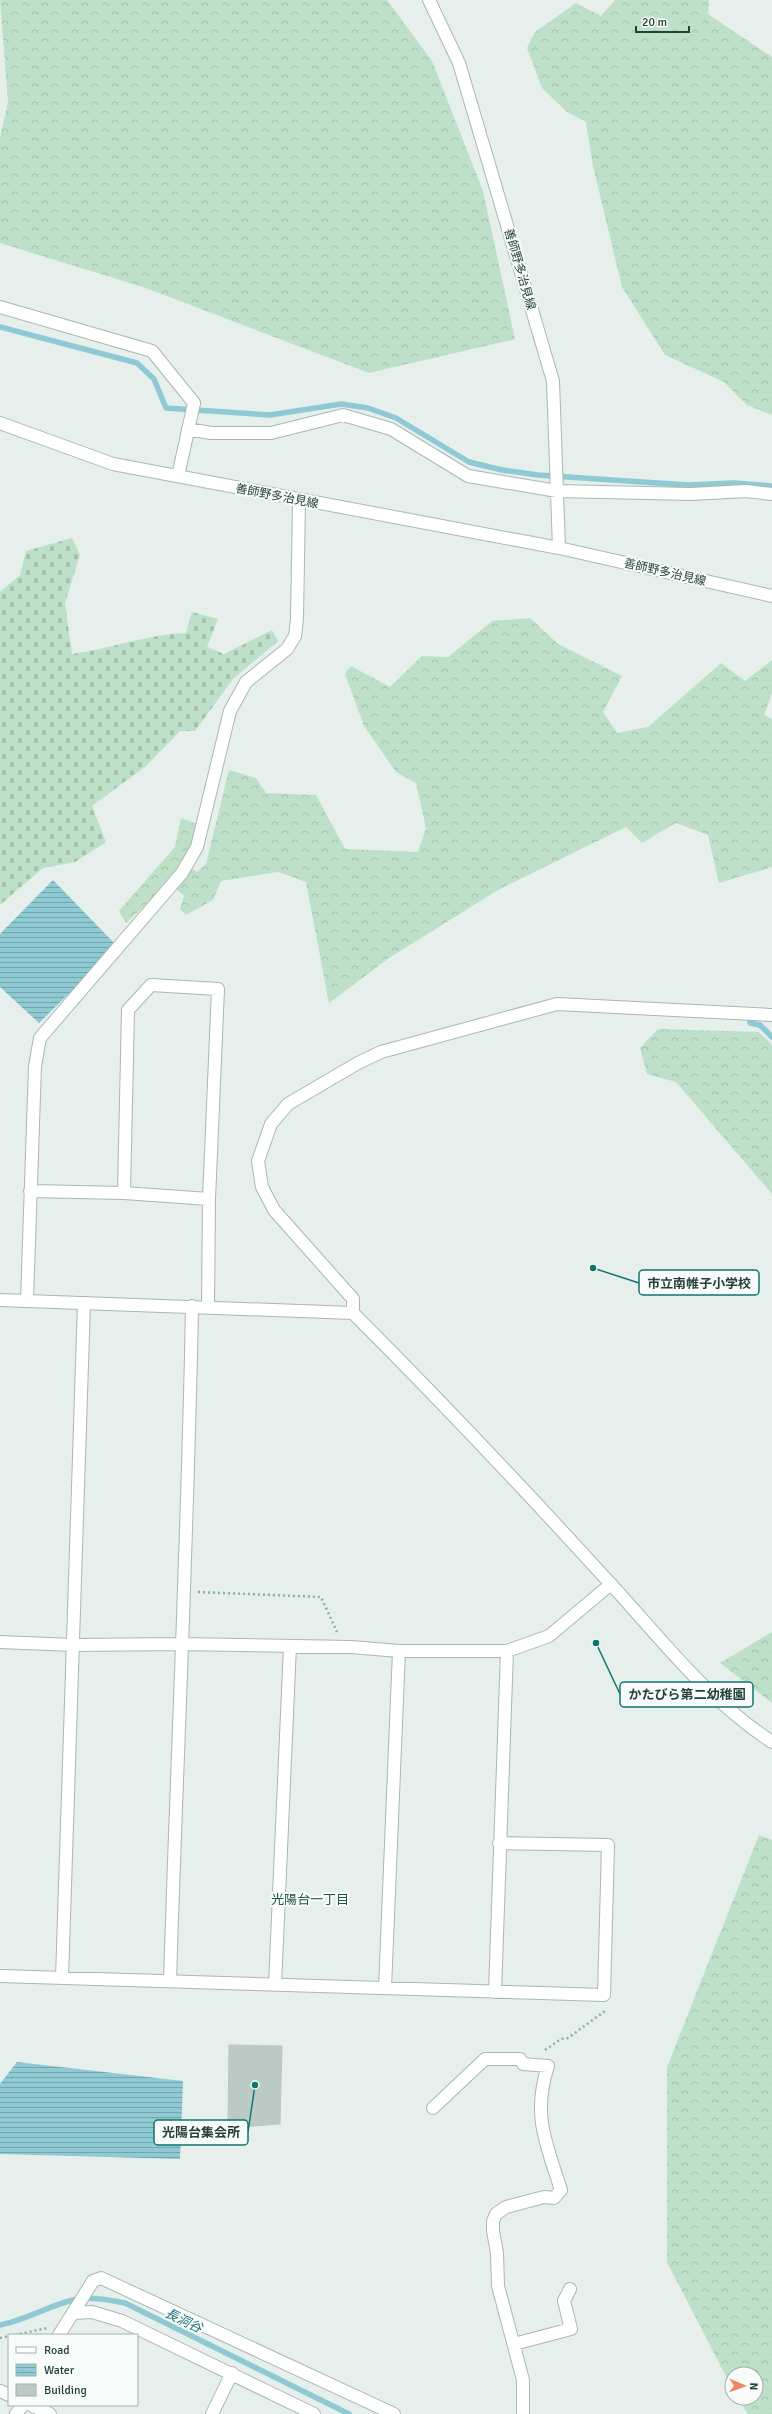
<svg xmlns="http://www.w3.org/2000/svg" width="772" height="2414" font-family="Signika,'Noto Sans JP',sans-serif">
	<defs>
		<pattern id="forest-crowns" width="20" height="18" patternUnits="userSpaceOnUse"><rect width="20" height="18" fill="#bfe0c8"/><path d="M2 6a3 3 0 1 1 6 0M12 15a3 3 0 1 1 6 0" fill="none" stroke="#a4c1ad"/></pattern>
		<pattern id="cemetery-stones" width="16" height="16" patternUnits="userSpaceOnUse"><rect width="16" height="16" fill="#bfe0c8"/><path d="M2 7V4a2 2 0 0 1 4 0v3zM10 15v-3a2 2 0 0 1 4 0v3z" fill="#a4c1ad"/></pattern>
		<pattern id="water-rules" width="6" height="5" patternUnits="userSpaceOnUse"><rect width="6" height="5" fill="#8ec9d4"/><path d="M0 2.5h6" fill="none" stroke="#74a5ad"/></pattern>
	</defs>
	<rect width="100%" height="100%" fill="#e6efeb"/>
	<path fill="url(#forest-crowns)" d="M0 0H387L432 61 483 191 515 339 369 373 146 288 0 243V137L8 102Z
		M615 0H709L708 14 772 57V415L747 405 724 382 665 355 622 287 593 166 586 122 567 112 542 88 527 48 535 32 576 3 601 16Z
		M530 618 558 644 622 676 603 712 617 733 648 727 721 663 745 681 772 660V693L764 715 772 719V867L719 883 708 835 676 823 642 843 626 827 498 890 389 958 329 1003 306 882 278 872 221 881 213 900 186 915 180 909 184 896 169 883 126 923 119 911 175 847 181 818 197 824 193 845 184 863 197 872 206 864 229 770 256 778 266 793 316 795 345 849 418 852 426 828 416 783 396 772 364 726 345 674 351 666 390 687 422 656 448 657 492 621Z
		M658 1029 759 1032 772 1045V1194L676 1082 647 1074 640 1048Z
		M772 1632V1703L720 1663Z
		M759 1835 772 1840V2414H748L738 2398H756V2374H732V2388L667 2262V2067Z"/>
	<path fill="url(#cemetery-stones)" d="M72 538 80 555 65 603 72 654C110 649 148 634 186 633L192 612 218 619 207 647 224 654 272 630 278 641 233 679 195 731H180L146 766 92 806 106 842 75 862 43 868 0 905V592L20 575 26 551Z"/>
	<path fill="url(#water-rules)" d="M53 880 117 946 39 1023 0 987V934Z
		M17 2062 183 2081 180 2159 0 2154V2084Z"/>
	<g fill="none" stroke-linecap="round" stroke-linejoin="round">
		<path stroke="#8ec9d4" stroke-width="5.5" d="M0 327 137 363 154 379 166 408 270 415 341 404 368 408 396 418 469 462 502 470 538 475 687 485 734 483 772 486
			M750 1014V1023L760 1025 772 1037
			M0 2325C26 2320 48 2306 73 2300 89 2296 109 2300 125 2303L349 2414"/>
	</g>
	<path fill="#bbcac4" stroke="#b8c9c2" d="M229 2045 282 2046 280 2124 228 2128Z"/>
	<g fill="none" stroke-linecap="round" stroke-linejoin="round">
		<g stroke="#a8b8b2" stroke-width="14">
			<path id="minor" d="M429 0 459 63 553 381 559 548
				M0 307 152 351 194 403 178 476
				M188 429 211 433H271L343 415 391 429 468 476 557 491 691 494 746 491 772 494
				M30 1191 124 1193 209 1199
				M124 1193 128 1010 151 985 218 989 209 1199 208 1307
				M27 1301 35 1066 40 1038 182 873 197 847 230 711 246 682 287 649 295 636 297 619 299 501
				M353 1313V1299L274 1210 262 1187 258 1161 271 1124 288 1104 358 1063 381 1052 557 1004 772 1015
				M0 1642 73 1645 180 1644 351 1647 399 1651H507L549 1636 611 1584
				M0 1976 604 1995 608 1845 499 1843
				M62 1978 84 1303
				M170 1981C177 1756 188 1531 192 1306
				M275 1985 290 1646
				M385 1988 399 1651
				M495 1992 507 1651
				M433 2108 485 2059H520L523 2064 548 2066C532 2115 546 2143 561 2190L554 2198 544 2197 506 2207 496 2214 493 2221V2231L497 2253 498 2286 523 2380V2414
				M73 2313 92 2312 122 2321 314 2414
				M59 2335 93 2281 101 2278 394 2414
				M514 2344 571 2329 564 2301 570 2289
				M16 2414 23 2405
				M212 2414 232 2373"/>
		</g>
		<g stroke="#a8b8b2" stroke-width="14">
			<path id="tertiary" d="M0 1300 353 1313C440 1400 524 1489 607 1580 660 1637 706 1699 772 1742"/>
		</g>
		<g stroke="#a4bbb3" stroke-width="14">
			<path id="secondary" d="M0 423 113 464 559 548 772 596
				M0 2391 9 2395
				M31 2405 50 2414"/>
		</g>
		<path stroke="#86b3a5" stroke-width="2.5" stroke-dasharray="2 3" stroke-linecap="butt" d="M198 1592 321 1597 337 1632
			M545 2050 561 2039 568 2038 605 2011
			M15 2335 47 2328
			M0 2338 9 2336"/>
		<use href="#minor" stroke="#fff" stroke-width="12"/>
		<use href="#tertiary" stroke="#fff" stroke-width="12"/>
		<use href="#secondary" stroke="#fff" stroke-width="12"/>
	</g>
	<g text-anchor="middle" stroke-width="4" stroke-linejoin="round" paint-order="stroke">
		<g font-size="12" fill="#24423a" stroke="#f7fbf9">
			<text transform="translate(520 269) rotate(74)" y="4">善師野多治見線</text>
			<text transform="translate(277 496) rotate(11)" y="4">善師野多治見線</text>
			<text transform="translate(665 572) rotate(13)" y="4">善師野多治見線</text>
		</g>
		<g font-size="13" fill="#1f5548" stroke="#f7fbf9">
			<text x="310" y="1904">光陽台一丁目</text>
		</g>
		<g font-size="13" font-style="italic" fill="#1c6f80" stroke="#f7fbf9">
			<text transform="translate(184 2320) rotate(26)" y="5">長洞谷</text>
		</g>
	</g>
	<path fill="none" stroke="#0f766e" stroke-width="1.5" d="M593 1268L639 1283M596 1643L620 1694M255 2085L248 2132"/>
	<g fill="#0f766e" stroke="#f7fbf9" stroke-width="1.5">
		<circle cx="593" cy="1268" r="4"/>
		<circle cx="596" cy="1643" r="4"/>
		<circle cx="255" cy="2085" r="4"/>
	</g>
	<g fill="#f7fbf9" stroke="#0f766e" stroke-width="1.5">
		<rect x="639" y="1270" width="120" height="25" rx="4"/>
		<rect x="620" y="1682" width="133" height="25" rx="4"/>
		<rect x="154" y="2120" width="94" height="25" rx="4"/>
	</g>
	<g font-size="13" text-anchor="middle" font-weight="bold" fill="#24423a">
		<text x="699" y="1288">市立南帷子小学校</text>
		<text x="687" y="1699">かたびら第二幼稚園</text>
		<text x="201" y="2137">光陽台集会所</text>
	</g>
	<rect x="8" y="2334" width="130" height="72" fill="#f7fbf9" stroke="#a3b1ad"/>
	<rect x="16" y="2347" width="20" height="6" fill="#ffffff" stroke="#a3b1ad"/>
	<text x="44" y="2354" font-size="12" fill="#24423a">Road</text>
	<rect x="16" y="2364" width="20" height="12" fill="url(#water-rules)" stroke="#a3b1ad"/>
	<text x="44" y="2374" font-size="12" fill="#24423a">Water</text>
	<rect x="16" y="2384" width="20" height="12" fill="#bbcac4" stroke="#a3b1ad"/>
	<text x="44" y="2394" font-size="12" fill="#24423a">Building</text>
	<g transform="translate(744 2386) rotate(92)"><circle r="19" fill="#f7fbf9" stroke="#a3b1ad"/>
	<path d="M0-3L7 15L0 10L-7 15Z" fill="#f4845f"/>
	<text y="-6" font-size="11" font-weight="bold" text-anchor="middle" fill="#24423a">N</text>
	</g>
	<path d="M636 26v6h53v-6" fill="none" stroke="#24423a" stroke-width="2"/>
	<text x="642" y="26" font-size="12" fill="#24423a" stroke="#f7fbf9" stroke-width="3" paint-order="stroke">20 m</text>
</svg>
